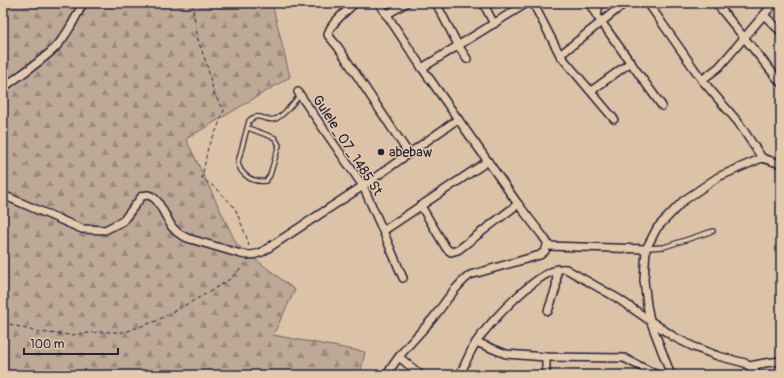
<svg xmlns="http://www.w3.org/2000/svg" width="784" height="378" font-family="Pangolin,sans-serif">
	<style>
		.forest { fill: url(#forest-firs); stroke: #706568 }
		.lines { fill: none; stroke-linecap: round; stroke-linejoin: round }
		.lane-casing { stroke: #22223b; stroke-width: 6 }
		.street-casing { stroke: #22223b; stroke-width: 10 }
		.path { stroke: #22223b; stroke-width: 1; stroke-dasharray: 4 3; stroke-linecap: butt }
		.lane { stroke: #e4c9ac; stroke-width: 3.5 }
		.street { stroke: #e4c9ac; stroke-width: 7 }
		.poi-dot { fill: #22223b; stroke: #e4c9ac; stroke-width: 1.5 }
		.labels { text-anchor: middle; stroke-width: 3; stroke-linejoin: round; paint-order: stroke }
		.street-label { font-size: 14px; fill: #22223b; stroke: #e4c9ac }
		.poi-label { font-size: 14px; fill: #22223b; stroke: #e4c9ac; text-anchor: start }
	</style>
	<defs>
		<pattern id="forest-firs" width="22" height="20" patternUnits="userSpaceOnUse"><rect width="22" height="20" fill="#bea896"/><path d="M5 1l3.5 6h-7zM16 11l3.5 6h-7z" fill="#9a887c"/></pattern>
	</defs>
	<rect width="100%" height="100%" fill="#dcc2a7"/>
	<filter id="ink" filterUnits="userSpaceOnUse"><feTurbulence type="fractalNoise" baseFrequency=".025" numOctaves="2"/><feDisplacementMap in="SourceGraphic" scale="8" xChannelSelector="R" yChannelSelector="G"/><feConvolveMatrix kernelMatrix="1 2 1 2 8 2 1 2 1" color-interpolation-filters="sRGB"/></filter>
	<g filter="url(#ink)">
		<path class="forest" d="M 3,3 L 272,3 L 290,77 L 186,139 L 237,245 L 295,290 L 273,335 L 365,352 L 360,375 L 3,375 Z"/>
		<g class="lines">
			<defs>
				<g id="lane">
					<path d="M 248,128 L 275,138 L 279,145 L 270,175 L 266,181 C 253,183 240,175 238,162 L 249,121 C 258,111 265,122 275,119 C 283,117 294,102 300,95"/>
					<path d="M 647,248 L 664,247 L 713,231"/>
				</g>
				<g id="street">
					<path d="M 355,3 C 348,10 329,24 328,35 L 338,47 L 409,154"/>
					<path d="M 379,3 L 422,68 L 518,204 L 542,235 L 547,242 L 547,246"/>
					<path d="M 436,3 L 458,45 L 467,59"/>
					<path d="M 483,3 L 494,24"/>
					<path d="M 533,3 L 560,55 L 614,119"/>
					<path d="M 589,3 L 597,16 L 662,106"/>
					<path d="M 648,3 L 702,80 L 738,122 L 762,158"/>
					<path d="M 716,3 L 781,83"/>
					<path d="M 386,15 L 406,3"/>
					<path d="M 764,15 L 781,32"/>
					<path d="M 597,16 L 599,3"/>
					<path d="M 560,55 L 625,3"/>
					<path d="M 422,68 L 527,3"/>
					<path d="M 702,80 L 719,67 L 774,3"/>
					<path d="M 3,88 C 20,75 39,63 55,48 C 67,35 75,19 83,3"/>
					<path d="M 591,91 L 631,62"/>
					<path d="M 298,92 L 363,186 L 383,231 L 403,278"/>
					<path d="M 3,195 L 82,229 L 105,230 L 123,221 L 139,200 L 142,196 L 148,195 L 153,197 L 158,202 L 172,227 L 178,233 L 187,238 L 241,254 C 249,256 255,255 262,252 L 363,186 L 458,119"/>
					<path d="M 421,206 L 446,248 L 451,252 L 458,250 L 518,204"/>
					<path d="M 383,231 L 488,161"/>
					<path d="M 547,246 L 646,249"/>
					<path d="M 548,311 L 556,288 L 557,269"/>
					<path d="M 476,342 L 506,354 L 546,357 L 624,358 L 657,375"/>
					<path d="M 399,357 L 421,375"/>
					<path d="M 750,366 L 765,363 L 781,361"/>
					<path d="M 387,375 C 399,353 418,336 434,317 C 445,303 455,286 470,275 L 540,255 L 545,251 L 547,246"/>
					<path d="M 460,375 C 465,364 470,351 477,341 C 490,322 542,265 566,269 L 617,298 L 674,337 L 694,347 L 718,356 L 745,363 L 755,371 L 757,375"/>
					<path d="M 546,375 L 546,357"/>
					<path d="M 671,375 L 650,320 L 647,305 L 644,280 L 646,249 L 657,228 L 683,201 L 718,177 L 762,158 L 781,164"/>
				</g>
			</defs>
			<use href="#lane" class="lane-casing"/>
			<use href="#street" class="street-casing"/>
			<g class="path">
				<path d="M 192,3 L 198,40 L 207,65 L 214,94 L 224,110 L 217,129 L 208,147 L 202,178 L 218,190 L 235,208 L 248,241 L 249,247"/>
				<path d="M 3,324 L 6,323 L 37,332 L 70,335 L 100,332 L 125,332 L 156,321 L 211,291 L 230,279 L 247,262"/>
			</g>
			<use href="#lane" class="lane"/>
			<use href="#street" class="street"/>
		</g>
	</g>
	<circle class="poi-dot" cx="381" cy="152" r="4"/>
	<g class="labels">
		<g class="street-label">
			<text transform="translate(348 145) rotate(57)" y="5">Gulele_07_1485 St</text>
		</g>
		<g class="poi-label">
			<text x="389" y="157">abebaw</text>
		</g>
	</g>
	<rect width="784" height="378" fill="none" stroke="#e4c9ac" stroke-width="16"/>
	<rect x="8" y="8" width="768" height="362" fill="none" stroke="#22223b" stroke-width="1.5" filter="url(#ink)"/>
	<path d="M24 348v6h94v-6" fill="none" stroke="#22223b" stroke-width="2"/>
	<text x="30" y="348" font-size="12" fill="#22223b" stroke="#e4c9ac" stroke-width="3" paint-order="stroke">100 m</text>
</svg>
